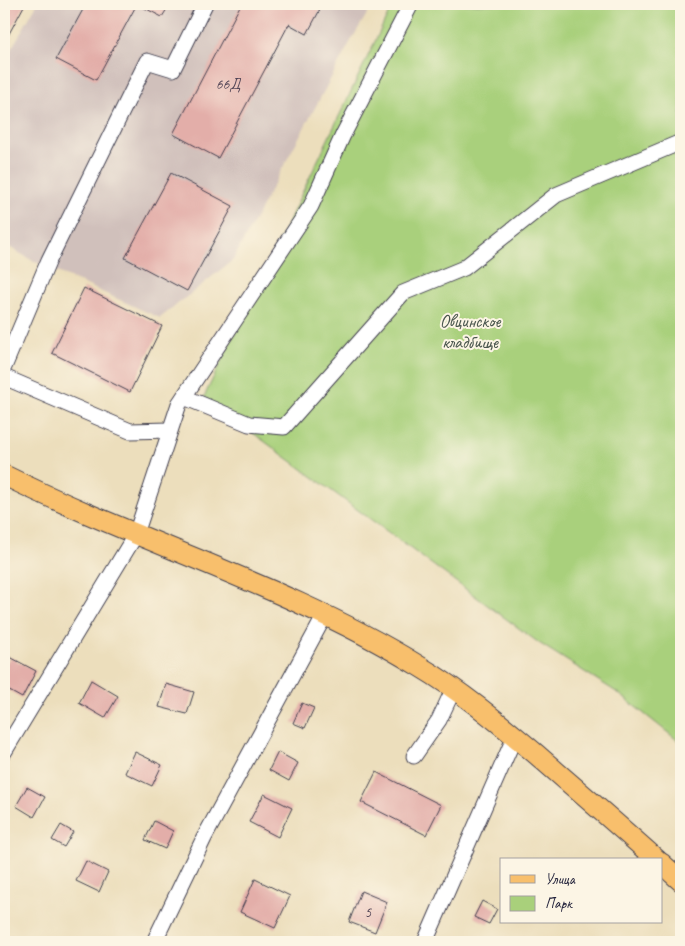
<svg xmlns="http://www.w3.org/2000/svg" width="685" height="946" font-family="Caveat,sans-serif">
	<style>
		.industrial { fill: #d0c0bb }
		.green { fill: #a9d07b; stroke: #66795b }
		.building { fill: #e3aea9 }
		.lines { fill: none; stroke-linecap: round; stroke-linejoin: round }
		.minor-casing { stroke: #403e4e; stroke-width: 17 }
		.major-casing { stroke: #403e4e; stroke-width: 22 }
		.minor { stroke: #fff; stroke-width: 15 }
		.major { stroke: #f8bf6c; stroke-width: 20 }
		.labels { text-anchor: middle; stroke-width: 4; stroke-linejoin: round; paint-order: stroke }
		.number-label { font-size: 15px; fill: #524556 }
		.park-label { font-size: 18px; fill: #4a564e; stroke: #fcf5e5 }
	</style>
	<rect width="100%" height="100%" fill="#fcf5e5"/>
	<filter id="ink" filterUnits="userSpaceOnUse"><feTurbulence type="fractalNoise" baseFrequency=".02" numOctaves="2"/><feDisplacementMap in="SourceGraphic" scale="10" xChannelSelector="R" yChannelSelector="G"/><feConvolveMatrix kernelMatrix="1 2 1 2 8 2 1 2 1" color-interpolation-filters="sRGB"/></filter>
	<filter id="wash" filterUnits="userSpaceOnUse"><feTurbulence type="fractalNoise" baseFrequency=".0096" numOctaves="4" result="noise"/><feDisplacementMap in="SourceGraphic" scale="20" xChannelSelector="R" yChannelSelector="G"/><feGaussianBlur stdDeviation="1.12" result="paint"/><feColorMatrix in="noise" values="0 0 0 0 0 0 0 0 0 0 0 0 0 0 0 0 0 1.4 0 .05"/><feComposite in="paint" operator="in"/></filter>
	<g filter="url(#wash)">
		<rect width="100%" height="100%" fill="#ecdebc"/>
		<path class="industrial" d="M 37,4 L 373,4 L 352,39 L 233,260 L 160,318 L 33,261 L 4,244 L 4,62 Z"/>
		<path class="green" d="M 393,4 L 681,4 L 681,743 L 618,693 L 539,643 L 204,397 Z"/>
		<g id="blocks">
			<g class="building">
				<path d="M 4,4 L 25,4 L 4,43 Z"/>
				<path d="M 86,4 L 170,4 L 162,17 L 137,4 L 96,80 L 56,59 Z"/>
				<path d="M 241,4 L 323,4 L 307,34 L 289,24 L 218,158 L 173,134 Z"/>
				<path d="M 171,173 L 233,206 L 187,291 L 125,258 Z"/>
				<path d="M 84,288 L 162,326 L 130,392 L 52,353 Z"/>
				<path d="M 10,657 L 36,671 L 22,698 L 4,688 L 4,667 Z"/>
				<path d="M 91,680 L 118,696 L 105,718 L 79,703 Z"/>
				<path d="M 166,684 L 194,692 L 187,714 L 159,707 Z"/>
				<path d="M 302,703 L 314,708 L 305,728 L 293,723 Z"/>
				<path d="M 135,752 L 162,765 L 152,786 L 125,773 Z"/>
				<path d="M 278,752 L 298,763 L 289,781 L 269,770 Z"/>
				<path d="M 376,772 L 441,805 L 426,835 L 361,802 Z"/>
				<path d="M 27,787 L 45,797 L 34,817 L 16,806 Z"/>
				<path d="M 264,794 L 292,808 L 278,837 L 249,822 Z"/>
				<path d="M 154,821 L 173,831 L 165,849 L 145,840 Z"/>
				<path d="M 61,825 L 73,832 L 64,847 L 52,840 Z"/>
				<path d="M 86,861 L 108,872 L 99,892 L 76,881 Z"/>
				<path d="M 255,879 L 290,896 L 275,928 L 240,912 Z"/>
				<path d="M 361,891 L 387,902 L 375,932 L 349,922 Z"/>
				<path d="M 482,901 L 497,909 L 489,924 L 474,917 Z"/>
			</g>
		</g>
	</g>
	<g filter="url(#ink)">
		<use href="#blocks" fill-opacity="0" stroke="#403e4e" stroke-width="1"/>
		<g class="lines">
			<defs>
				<g id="minor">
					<path d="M 4,367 L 49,260 L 147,61 L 173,69 L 205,4"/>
					<path d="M 4,377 L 130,431 L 170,430"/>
					<path d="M 184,397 L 249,424 L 284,427 L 403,293 L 464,268 L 556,195 L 681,142"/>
					<path d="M 4,752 L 136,534 L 179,404 L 311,206 L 343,135 L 411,4"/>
					<path d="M 414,756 L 439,720 L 454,688"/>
					<path d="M 154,942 L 204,838 L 325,615"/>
					<path d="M 425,942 L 515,736"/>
				</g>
				<g id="major">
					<path d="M 4,475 C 140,543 289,586 419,666 C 461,691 498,722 536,754 C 576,789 617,824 657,860"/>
					<path d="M 661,863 L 681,881"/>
				</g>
			</defs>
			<use href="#minor" class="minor-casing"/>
			<use href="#major" class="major-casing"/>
			<use href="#minor" class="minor"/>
			<use href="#major" class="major"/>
		</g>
	</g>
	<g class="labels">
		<g class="number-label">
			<text x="228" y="89">66Д</text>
			<text x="368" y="917">5</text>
		</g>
		<g class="park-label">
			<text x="470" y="327">Овцинское<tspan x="470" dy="21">кладбище</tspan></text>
		</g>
	</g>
	<rect width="685" height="946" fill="none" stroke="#fcf5e5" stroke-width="20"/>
	<rect x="500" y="858" width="162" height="65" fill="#fcf5e5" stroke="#a5a1a1"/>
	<rect x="510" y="875" width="25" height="8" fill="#f8bf6c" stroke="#a5a1a1"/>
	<text x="545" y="884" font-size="15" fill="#22223b">Улица</text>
	<rect x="510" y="896" width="25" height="15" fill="#a9d07b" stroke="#a5a1a1"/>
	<text x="545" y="908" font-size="15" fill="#22223b">Парк</text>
</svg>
